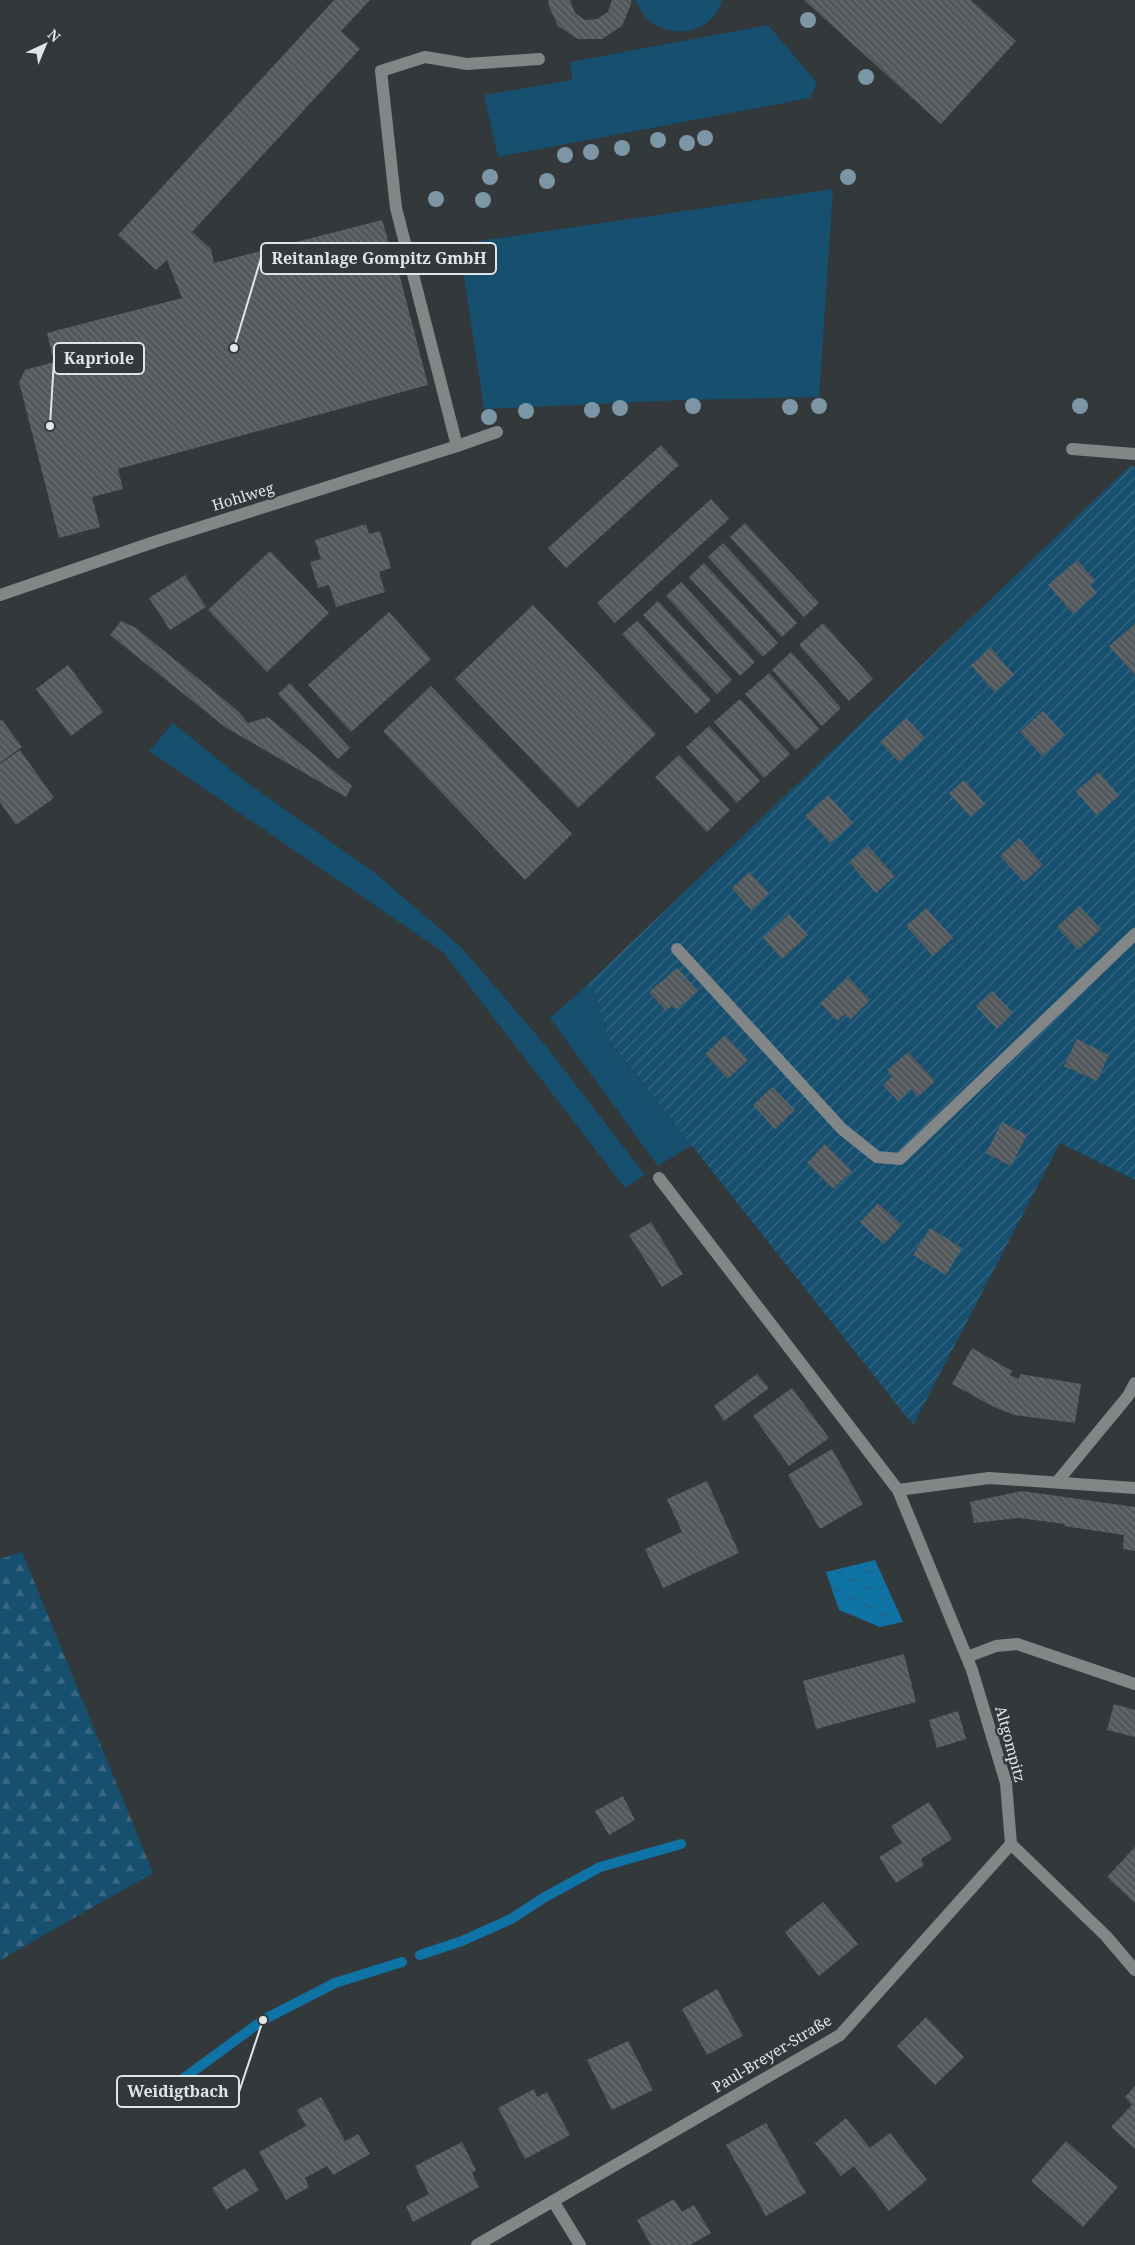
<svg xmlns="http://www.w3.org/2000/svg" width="1135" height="2245" font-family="'Noto Serif',serif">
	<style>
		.grass { fill: #174f6f }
		.forest { fill: url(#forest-firs) }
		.garden { fill: url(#garden-furrows) }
		.water { fill: url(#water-ripples) }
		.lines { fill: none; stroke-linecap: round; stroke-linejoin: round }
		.stream { stroke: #1073a5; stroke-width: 10 }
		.building { fill: url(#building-back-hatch) }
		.minor { stroke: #838687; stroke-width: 12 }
		.tree { fill: #7d96a6 }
		.labels { text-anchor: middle; stroke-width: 5; stroke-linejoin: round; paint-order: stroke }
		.street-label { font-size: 15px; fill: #e2e5e7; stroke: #33383b }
		.leader { fill: none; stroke: #e2e5e7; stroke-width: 2 }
		.callout-dot { fill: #e2e5e7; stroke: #33383b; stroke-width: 2 }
		.callout { fill: #33383b; stroke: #e2e5e7; stroke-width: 2 }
		.callout-label { font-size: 16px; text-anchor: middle; font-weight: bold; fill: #e2e5e7 }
	</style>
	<defs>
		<pattern id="forest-firs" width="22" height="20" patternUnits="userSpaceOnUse" patternTransform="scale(1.25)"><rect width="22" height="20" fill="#174f6f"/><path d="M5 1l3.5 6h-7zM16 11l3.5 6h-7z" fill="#386884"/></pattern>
		<pattern id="garden-furrows" width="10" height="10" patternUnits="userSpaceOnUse" patternTransform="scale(1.25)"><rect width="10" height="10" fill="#174f6f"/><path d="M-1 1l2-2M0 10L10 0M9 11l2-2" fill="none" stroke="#386884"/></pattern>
		<pattern id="water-ripples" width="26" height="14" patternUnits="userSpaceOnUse" patternTransform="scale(1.25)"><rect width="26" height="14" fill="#1073a5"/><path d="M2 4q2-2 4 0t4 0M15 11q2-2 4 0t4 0" fill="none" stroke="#275e7a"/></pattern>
		<pattern id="building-back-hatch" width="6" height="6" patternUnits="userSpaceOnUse" patternTransform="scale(1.25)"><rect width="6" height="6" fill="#53585c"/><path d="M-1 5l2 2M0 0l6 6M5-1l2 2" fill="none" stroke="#6b7073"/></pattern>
	</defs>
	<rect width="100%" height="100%" fill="#33383b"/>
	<g class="grass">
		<path d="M 636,0 L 722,0 C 710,43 649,41 636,0 Z"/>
		<path d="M 768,25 L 817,83 L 810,98 L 498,157 L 484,95 L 572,80 L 570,62 Z"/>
		<path d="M 833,189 L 819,397 L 683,400 L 484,409 L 459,244 Z"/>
		<path d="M 173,723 L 246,782 L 375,873 L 461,947 L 546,1046 L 645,1175 L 625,1188 L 443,952 L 149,751 Z"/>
		<path d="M 587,985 L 594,992 L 610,1043 L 692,1145 L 658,1166 L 550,1018 Z"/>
	</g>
	<path class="forest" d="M 22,1552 L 153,1873 L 0,1960 L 0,1559 Z"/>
	<path class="garden" d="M 1130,466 L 1135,467 L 1135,1180 L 1060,1143 L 913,1425 L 610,1042 L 594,992 L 587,985 Z"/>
	<path class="water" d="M 875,1560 L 903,1622 L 880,1627 L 839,1610 L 826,1572 Z"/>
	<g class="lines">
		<g class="stream">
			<path d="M 420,1955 L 462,1941 L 511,1919 L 545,1897 L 600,1867 L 681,1844"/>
			<path d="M 173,2086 L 263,2020 L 335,1983 L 402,1962"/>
		</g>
	</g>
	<g class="building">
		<path d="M 334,0 L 370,0 L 341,31 L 360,49 L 192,232 L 211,249 L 214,263 L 382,220 L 389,244 L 391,242 L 428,385 L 118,469 L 123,489 L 92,497 L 100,527 L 59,538 L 19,382 L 25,370 L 54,362 L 47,333 L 182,298 L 167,260 L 156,270 L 118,235 Z"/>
		<path d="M 549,0 L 570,0 L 575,13 L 585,20 L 597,19 L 608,12 L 612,0 L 631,0 L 631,4 L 622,26 L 602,39 L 578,39 L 558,26 L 548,4 Z"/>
		<path d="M 804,0 L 971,0 L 1016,41 L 941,124 Z"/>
		<path d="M 661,445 L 679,465 L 566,568 L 548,548 Z"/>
		<path d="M 711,499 L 729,519 L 615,623 L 597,603 Z"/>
		<path d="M 745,523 L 819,603 L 804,617 L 730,537 Z"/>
		<path d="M 366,524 L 369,534 L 380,531 L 391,568 L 379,572 L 385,592 L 336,607 L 329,585 L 318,588 L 310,562 L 321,559 L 315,540 Z"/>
		<path d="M 723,543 L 797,623 L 782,637 L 708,557 Z"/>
		<path d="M 270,551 L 329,613 L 267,672 L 208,610 Z"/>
		<path d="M 1077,560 L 1095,580 L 1090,585 L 1097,593 L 1073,614 L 1048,585 Z"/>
		<path d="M 704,563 L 778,643 L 763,657 L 689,577 Z"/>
		<path d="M 185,575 L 206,607 L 170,630 L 149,598 Z"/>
		<path d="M 681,582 L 755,662 L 740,676 L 666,596 Z"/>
		<path d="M 658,601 L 732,680 L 717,694 L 643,615 Z"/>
		<path d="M 533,605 L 656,734 L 578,808 L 455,679 Z"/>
		<path d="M 389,612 L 431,659 L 351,732 L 308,685 Z"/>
		<path d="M 121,621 L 136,628 L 238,711 L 248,723 L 268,717 L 352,786 L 346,797 L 225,727 L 110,635 Z"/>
		<path d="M 637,621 L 711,700 L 696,714 L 622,634 Z"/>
		<path d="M 823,623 L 873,679 L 849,701 L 799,645 Z"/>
		<path d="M 1135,624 L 1135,675 L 1109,646 Z"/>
		<path d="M 991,648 L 1014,675 L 994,692 L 971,665 Z"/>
		<path d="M 791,652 L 841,708 L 822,726 L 772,670 Z"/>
		<path d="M 68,665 L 103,712 L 71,736 L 36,689 Z"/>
		<path d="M 769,673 L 819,729 L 796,750 L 745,694 Z"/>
		<path d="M 290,683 L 350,748 L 338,759 L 278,694 Z"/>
		<path d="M 431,686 L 572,834 L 525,880 L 383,731 Z"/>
		<path d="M 740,699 L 790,754 L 764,778 L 714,722 Z"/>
		<path d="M 1043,711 L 1065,735 L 1042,756 L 1020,732 Z"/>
		<path d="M 906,718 L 925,738 L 899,762 L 880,742 Z"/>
		<path d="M 2,720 L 22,747 L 0,763 L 0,721 Z"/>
		<path d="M 709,726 L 760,781 L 737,803 L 686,747 Z"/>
		<path d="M 20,750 L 54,798 L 16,825 L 0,802 L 0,764 Z"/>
		<path d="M 679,755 L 730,810 L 707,832 L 655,777 Z"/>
		<path d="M 1099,772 L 1119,796 L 1096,815 L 1076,791 Z"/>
		<path d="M 964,780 L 985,804 L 970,817 L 949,793 Z"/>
		<path d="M 828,795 L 853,823 L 830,843 L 805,816 Z"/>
		<path d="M 1019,838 L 1043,865 L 1024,882 L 1000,856 Z"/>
		<path d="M 868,846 L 895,876 L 876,893 L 849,862 Z"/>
		<path d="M 749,872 L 769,893 L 751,910 L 732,888 Z"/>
		<path d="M 1079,906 L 1101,929 L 1078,950 L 1057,927 Z"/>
		<path d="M 926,908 L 953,938 L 933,956 L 906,926 Z"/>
		<path d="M 789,914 L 808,935 L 782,959 L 763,938 Z"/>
		<path d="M 677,968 L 698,991 L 676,1010 L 672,1006 L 666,1011 L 649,992 Z"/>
		<path d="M 848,977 L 870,1000 L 850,1020 L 845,1014 L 837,1021 L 820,1003 Z"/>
		<path d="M 992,991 L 1013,1013 L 997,1029 L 976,1006 Z"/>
		<path d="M 725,1035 L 748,1060 L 728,1079 L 705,1054 Z"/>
		<path d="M 1077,1039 L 1109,1055 L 1097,1081 L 1064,1066 Z"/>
		<path d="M 908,1052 L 935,1081 L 918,1097 L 911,1089 L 898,1101 L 883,1085 L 892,1076 L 887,1070 Z"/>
		<path d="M 772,1087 L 795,1110 L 775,1129 L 753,1105 Z"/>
		<path d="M 1002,1122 L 1027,1135 L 1011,1166 L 986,1153 Z"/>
		<path d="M 825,1144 L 852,1171 L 833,1189 L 807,1163 Z"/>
		<path d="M 878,1203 L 902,1225 L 884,1244 L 860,1222 Z"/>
		<path d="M 651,1222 L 683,1274 L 662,1287 L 629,1235 Z"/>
		<path d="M 930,1228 L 962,1248 L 946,1275 L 913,1255 Z"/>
		<path d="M 972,1348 L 1012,1371 L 1010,1375 L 1019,1379 L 1020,1374 L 1081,1384 L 1075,1423 L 1014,1415 L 992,1406 L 952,1384 Z"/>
		<path d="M 757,1374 L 769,1388 L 724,1421 L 714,1406 Z"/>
		<path d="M 792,1388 L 829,1438 L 789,1466 L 753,1416 Z"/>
		<path d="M 832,1449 L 863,1504 L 820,1529 L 788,1475 Z"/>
		<path d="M 707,1481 L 739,1553 L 663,1588 L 645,1549 L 682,1532 L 667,1499 Z"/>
		<path d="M 1022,1491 L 1135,1507 L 1135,1551 L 1123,1549 L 1124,1535 L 1064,1526 L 1065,1524 L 1019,1518 L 974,1523 L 970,1502 Z"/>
		<path d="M 904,1654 L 916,1702 L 816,1729 L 803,1681 Z"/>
		<path d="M 1114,1704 L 1135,1710 L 1135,1737 L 1107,1730 Z"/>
		<path d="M 958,1711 L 966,1739 L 937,1748 L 929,1720 Z"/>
		<path d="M 623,1796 L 635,1820 L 609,1835 L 595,1811 Z"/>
		<path d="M 929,1802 L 952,1839 L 921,1859 L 924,1865 L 896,1883 L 879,1857 L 902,1843 L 891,1826 Z"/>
		<path d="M 1135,1847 L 1135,1903 L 1107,1877 Z"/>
		<path d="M 823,1902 L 858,1944 L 819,1976 L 785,1932 Z"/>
		<path d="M 717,1989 L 743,2036 L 707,2055 L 682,2009 Z"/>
		<path d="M 926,2017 L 964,2057 L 935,2085 L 897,2046 Z"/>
		<path d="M 628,2041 L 653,2090 L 612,2110 L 587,2060 Z"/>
		<path d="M 1135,2086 L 1135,2149 L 1111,2127 L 1132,2105 L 1125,2097 Z"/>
		<path d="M 534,2089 L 537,2097 L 547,2092 L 570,2135 L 525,2159 L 498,2108 Z"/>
		<path d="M 321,2097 L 345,2141 L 358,2134 L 370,2154 L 333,2175 L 327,2166 L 305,2178 L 309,2187 L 286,2200 L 259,2152 L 306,2126 L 297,2110 Z"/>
		<path d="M 846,2118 L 870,2148 L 890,2133 L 927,2180 L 889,2211 L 854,2166 L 841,2176 L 815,2143 Z"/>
		<path d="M 766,2123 L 806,2193 L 766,2216 L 726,2145 Z"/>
		<path d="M 1066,2141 L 1118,2187 L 1083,2227 L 1031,2181 Z"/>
		<path d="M 462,2142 L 476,2170 L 472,2173 L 479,2187 L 413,2222 L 406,2206 L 429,2194 L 415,2166 Z"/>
		<path d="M 245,2168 L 259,2190 L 226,2210 L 212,2188 Z"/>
		<path d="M 674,2199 L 682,2212 L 694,2205 L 711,2233 L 690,2245 L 651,2245 L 637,2220 Z"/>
	</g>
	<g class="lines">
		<g class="minor">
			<path d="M 457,446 L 396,208 L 381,71 L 425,57 L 467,64 L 539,59"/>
			<path d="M 1072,449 L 1135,454"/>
			<path d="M 0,595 L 154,542 L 457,446 L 497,432"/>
			<path d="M 677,949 L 842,1129 L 877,1157 L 900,1159 L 1135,934"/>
			<path d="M 659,1178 L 898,1490 L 972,1670 L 1006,1783 L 1011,1844 L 1106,1936 L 1135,1970"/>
			<path d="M 1057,1482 L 1128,1396 L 1135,1383"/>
			<path d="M 898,1490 L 989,1478 L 1135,1488"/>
			<path d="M 967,1657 L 996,1646 L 1017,1644 L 1135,1684"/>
			<path d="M 553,2201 L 580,2245"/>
			<path d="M 477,2245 L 840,2035 L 1011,1844"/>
		</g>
	</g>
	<g class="tree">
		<circle cx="808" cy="20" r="8"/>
		<circle cx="866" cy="77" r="8"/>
		<circle cx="705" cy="138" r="8"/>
		<circle cx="658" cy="140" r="8"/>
		<circle cx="687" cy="143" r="8"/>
		<circle cx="622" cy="148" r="8"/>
		<circle cx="591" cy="152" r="8"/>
		<circle cx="565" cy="155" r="8"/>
		<circle cx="490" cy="177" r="8"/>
		<circle cx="848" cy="177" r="8"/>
		<circle cx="547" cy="181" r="8"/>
		<circle cx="436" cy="199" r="8"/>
		<circle cx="483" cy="200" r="8"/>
		<circle cx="693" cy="406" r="8"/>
		<circle cx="819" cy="406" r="8"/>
		<circle cx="1080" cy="406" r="8"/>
		<circle cx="790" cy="407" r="8"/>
		<circle cx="620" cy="408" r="8"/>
		<circle cx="592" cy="410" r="8"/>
		<circle cx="526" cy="411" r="8"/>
		<circle cx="489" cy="417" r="8"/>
	</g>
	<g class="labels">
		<g class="street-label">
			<text transform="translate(243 497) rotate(-17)" y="5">Hohlweg</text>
			<text transform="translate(1010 1744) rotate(75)" y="5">Altgompitz</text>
			<text transform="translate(772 2054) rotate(-31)" y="5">Paul-Breyer-Straße</text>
		</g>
	</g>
	<path class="leader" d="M234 348L261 258M50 426L54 359M263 2020L239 2092"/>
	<g class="callout-dot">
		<circle cx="234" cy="348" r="5"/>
		<circle cx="50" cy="426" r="5"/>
		<circle cx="263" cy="2020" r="5"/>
	</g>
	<g class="callout">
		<rect x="261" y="243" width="235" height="31" rx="5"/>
		<rect x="54" y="343" width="90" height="31" rx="5"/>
		<rect x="117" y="2076" width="122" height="31" rx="5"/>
	</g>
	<g class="callout-label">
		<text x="379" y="264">Reitanlage Gompitz GmbH</text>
		<text x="99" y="364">Kapriole</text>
		<text x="178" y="2097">Weidigtbach</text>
	</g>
	<g transform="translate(45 45) rotate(44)" stroke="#33383b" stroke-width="4" paint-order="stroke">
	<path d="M0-4L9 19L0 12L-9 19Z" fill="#e2e5e7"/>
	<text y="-8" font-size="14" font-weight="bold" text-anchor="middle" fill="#e2e5e7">N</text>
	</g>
</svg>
